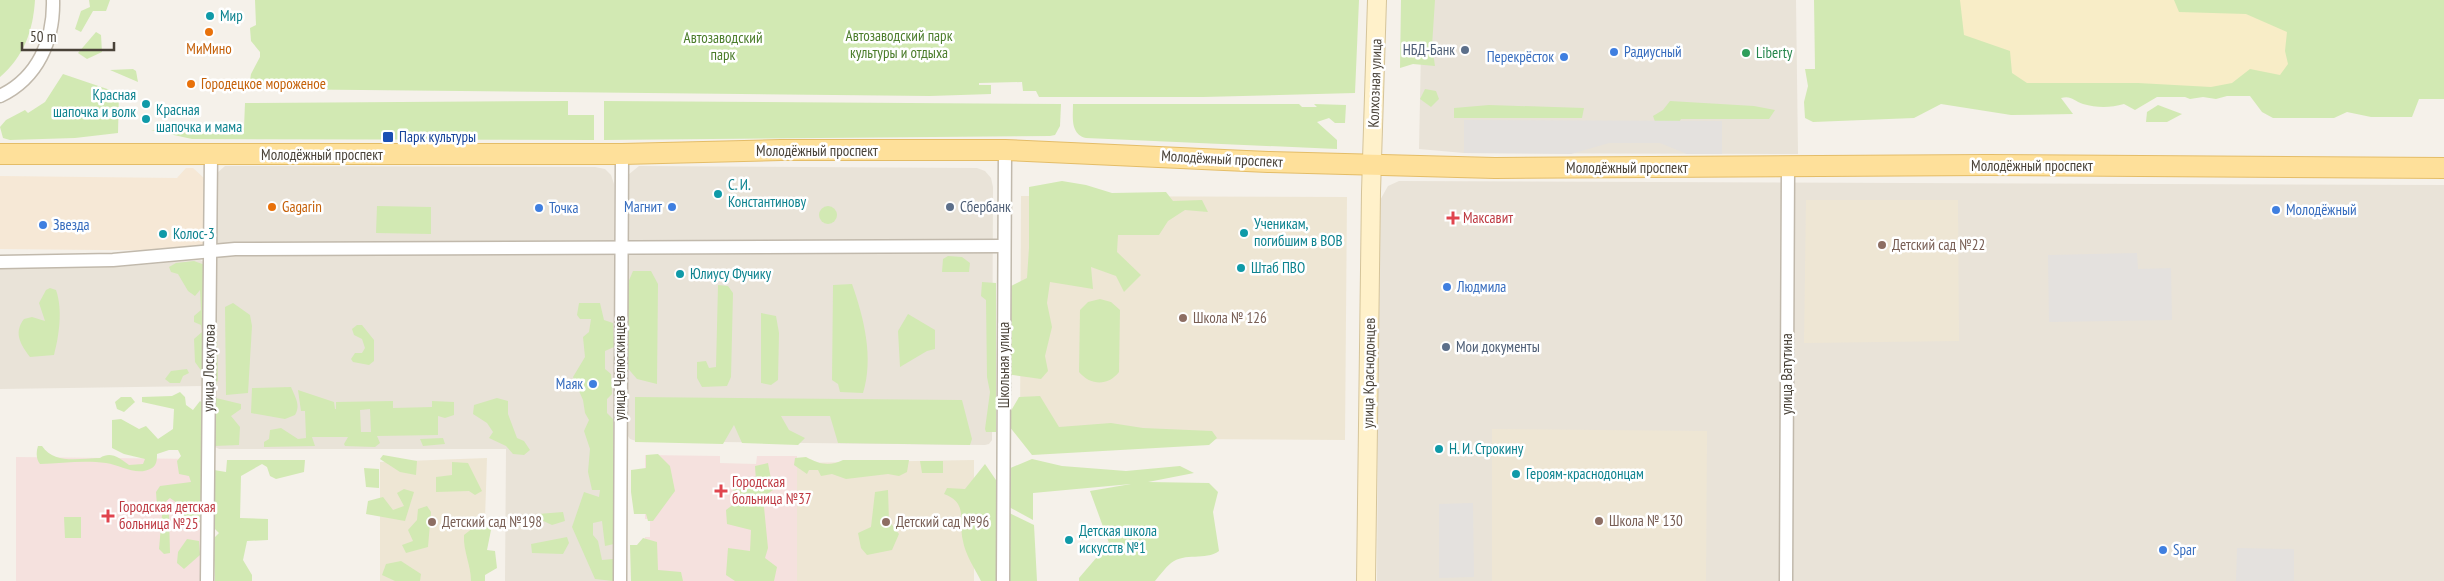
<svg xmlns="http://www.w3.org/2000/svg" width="2444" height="581" font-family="'PT Sans Narrow',sans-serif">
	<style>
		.residential { fill: #e9e3d8 }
		.commercial { fill: #f6e8d6 }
		.education { fill: #eee6d4 }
		.medical { fill: #f5e1de }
		.green { fill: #d2e9b3; fill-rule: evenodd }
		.sand { fill: #f8edc7 }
		.parking { fill: #e4e1de }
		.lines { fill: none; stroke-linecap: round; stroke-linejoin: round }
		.street-casing { stroke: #c1b9ac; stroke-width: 15 }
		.secondary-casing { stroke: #d5c49a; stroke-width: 20 }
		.primary-casing { stroke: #e4bd68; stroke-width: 22 }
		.street { stroke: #fff; stroke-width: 12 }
		.secondary { stroke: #fff1ca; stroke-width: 18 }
		.primary { stroke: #fee09a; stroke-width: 20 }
		.culture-dot { fill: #0f9aa8; stroke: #fff; stroke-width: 2 }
		.food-dot { fill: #e8710a; stroke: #fff; stroke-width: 2 }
		.service-dot { fill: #5c6f8a; stroke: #fff; stroke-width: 2 }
		.shop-dot { fill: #3f7fe0; stroke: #fff; stroke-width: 2 }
		.leisure-dot { fill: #2e9e5b; stroke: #fff; stroke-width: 2 }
		.transit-dot { fill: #1a4fb4; stroke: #fff; stroke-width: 2 }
		.health-dot { fill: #e0444e; stroke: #fff; stroke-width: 2 }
		.education-dot { fill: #8d6e63; stroke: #fff; stroke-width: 2 }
		.labels { text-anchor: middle; stroke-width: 5; stroke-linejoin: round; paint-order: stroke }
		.culture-label { font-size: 15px; fill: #0d838f; stroke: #fff; text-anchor: start }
		.park-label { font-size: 15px; fill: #4a7c2a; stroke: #fff }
		.food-label { font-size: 15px; fill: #c56008; stroke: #fff; text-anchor: start }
		.service-label { font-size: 15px; fill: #4e5e75; stroke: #fff; text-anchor: start }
		.shop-label { font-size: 15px; fill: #366cbe; stroke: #fff; text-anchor: start }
		.leisure-label { font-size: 15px; fill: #27864d; stroke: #fff; text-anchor: start }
		.street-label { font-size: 15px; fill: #494238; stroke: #fff }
		.transit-label { font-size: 15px; fill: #164399; stroke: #fff; text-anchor: start }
		.health-label { font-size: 15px; fill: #be3a42; stroke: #fff; text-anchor: start }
		.education-label { font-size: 15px; fill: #785e54; stroke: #fff; text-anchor: start }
	</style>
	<rect width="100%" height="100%" fill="#f5f1ea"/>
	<g class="residential">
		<path d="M 1422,0 L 1796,0 L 1798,154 L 1464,153 L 1419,149 Z"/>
		<path d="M 225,166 L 595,167 L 605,169 L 611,175 L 614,184 L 614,581 L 505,581 L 506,449 L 219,449 L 215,447 L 213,442 L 216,174 Z"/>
		<path d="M 639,166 L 977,168 L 985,171 L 991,178 L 993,187 L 992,440 L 989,444 L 985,445 L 636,441 L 630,439 L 626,433 L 626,184 L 628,175 Z"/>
		<path d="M 1399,181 L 2444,185 L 2444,581 L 1377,581 L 1379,202 L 1388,186 Z"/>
		<path d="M 200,260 L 206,263 L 203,386 L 0,389 L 0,267 L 118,267 Z"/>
	</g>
	<path class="commercial" d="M 186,168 L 193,168 L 205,179 L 205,251 L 0,249 L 0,176 L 177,178 Z"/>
	<g class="education">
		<path d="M 1021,196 L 1347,197 L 1345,440 L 1020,438 Z"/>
		<path d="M 1806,200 L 1958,200 L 1959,341 L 1804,343 Z"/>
		<path d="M 1492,429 L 1707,431 L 1706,581 L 1492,581 Z"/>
		<path d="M 487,458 L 483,581 L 380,581 L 380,462 Z"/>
		<path d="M 974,460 L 974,581 L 797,581 L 797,463 Z"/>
	</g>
	<g class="medical">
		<path d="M 645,455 L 720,456 L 720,463 L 756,464 L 757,456 L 797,456 L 797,581 L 645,581 L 645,537 L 650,537 L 650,519 L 645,519 Z"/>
		<path d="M 16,457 L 200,459 L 200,581 L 16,581 Z"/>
	</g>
	<g class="green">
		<path d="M 0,0 L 35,0 C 33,31 24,56 0,77 Z"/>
		<path d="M 89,0 L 110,0 L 106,11 L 93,11 L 81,32 L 75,29 L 81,11 L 90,7 Z"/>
		<path d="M 255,0 L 1359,0 L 1355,93 L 1203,97 L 1039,97 L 1036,91 L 1023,91 L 1022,82 L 979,83 L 979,85 L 991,85 L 991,94 L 930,96 L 263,89 L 249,87 L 251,74 L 260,57 L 260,52 L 251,41 L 250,28 L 256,25 Z"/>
		<path d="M 1401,0 L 1435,0 L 1432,46 L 1435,66 L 1413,64 L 1400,68 Z"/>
		<path d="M 1814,0 L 2444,0 L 2444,99 L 2419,99 L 2412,117 L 2371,117 L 2347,112 L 2334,118 L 2273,118 L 2262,112 L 2250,96 L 2227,96 L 2216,99 L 2203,97 L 2190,99 L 2185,97 L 2157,97 L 2135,110 L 2124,104 C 2110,108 2097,108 2083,104 C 2074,101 2071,95 2061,98 L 2073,114 L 2011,115 L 1941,104 L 1914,118 L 1813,122 L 1805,118 L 1804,102 L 1808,86 L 1805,69 L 1815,69 Z"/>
		<path d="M 96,32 L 101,35 L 102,52 L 87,59 L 78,53 Z"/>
		<path d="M 133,69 L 136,71 L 138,82 L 110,70 Z"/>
		<path d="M 63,74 L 119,93 L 118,133 L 75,138 L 10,140 L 3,138 L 0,127 L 6,120 L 25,110 L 28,113 L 45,102 Z"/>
		<path d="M 1425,89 L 1436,91 L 1439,99 L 1431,107 L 1420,99 Z"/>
		<path d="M 568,101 L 568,115 L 594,115 L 594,140 L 192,139 L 151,130 L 244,128 L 245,103 Z"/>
		<path d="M 604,101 L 1061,104 L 1060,126 L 1055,135 L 1050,136 L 604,140 Z"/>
		<path d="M 1670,101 L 1754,106 L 1775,110 L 1769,119 L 1681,119 L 1672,133 L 1658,130 L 1653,116 L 1663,110 Z"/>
		<path d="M 1073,104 L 1299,104 L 1302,107 L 1317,107 L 1314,104 L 1346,105 L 1345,123 L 1335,123 L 1329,118 L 1317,122 L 1337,140 L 1337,149 L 1086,138 C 1070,134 1073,117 1073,104 Z"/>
		<path d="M 1489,105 L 1584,108 L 1582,118 L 1454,118 L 1454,108 Z"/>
		<path d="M 2158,105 L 2182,114 L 2167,122 L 2146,122 L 2147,112 Z"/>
		<path d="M 1062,181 L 1086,185 L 1112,193 L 1166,192 L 1173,201 L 1202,200 L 1208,212 L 1185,210 L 1168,221 L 1159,235 L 1118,235 L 1117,252 L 1141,275 L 1124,292 L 1116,276 L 1091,267 L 1093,289 L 1050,282 L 1047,303 L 1052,327 L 1045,356 L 1048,371 L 1041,379 L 1006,374 L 1011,286 L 1027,278 L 1029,248 L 1029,187 Z"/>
		<circle cx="828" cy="215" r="9"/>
		<path d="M 377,206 L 431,207 L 431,234 L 376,233 Z"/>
		<path d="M 948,256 L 962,257 L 970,263 L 969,272 L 942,272 L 943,259 Z"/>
		<path d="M 194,261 L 205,265 L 216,288 L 218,380 L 216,385 L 207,386 L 205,376 L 195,362 L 194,339 L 202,332 L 201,325 L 194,322 L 194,316 L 201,310 L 200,290 L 195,296 L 188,291 L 178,274 L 171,272 L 169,267 L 176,263 Z"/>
		<path d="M 633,271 L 651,271 L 658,284 L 657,384 L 637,379 L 625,365 L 627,285 Z"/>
		<path d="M 982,282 L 996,283 L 996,432 L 986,432 L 985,429 L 990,392 L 987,377 L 986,300 L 981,296 Z"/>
		<path d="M 852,284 C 864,318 874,358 863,393 L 840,392 L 838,384 L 832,380 L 833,285 Z"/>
		<path d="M 718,285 L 728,286 L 733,293 L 731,377 L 727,386 L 702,387 L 697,378 L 697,362 L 706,361 L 709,368 L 716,367 Z"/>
		<path d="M 50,288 L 56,290 C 63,310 59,336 54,355 L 30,357 C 21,345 13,333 24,319 L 32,317 L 45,321 L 39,303 L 46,290 Z"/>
		<path d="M 1100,299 L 1111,302 L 1120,310 L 1119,372 C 1108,386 1091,386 1079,372 L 1080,310 L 1088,302 Z"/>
		<path d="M 233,303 L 250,315 L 252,326 L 248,393 L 226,395 L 225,307 Z"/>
		<path d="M 579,303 L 600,303 L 604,320 L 613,323 L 614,347 L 605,351 L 605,369 L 611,374 L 612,394 L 607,399 L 607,413 L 613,419 L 614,544 L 605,546 L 602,521 L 593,523 L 593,535 L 598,541 L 602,560 L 613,559 L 613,581 L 595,579 L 572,527 L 584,492 L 599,497 L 600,490 L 592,490 L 588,472 L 590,449 L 584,431 L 589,420 L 585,413 L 583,400 L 573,377 L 585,357 L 583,337 L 589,332 L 591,319 L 580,319 L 577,315 Z"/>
		<path d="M 761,313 L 776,316 L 779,333 L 778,380 L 771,385 L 761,383 Z"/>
		<path d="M 908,314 L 935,330 L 935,349 L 927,351 L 900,367 L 898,331 Z"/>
		<path d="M 357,325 L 362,325 L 374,340 L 374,361 L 369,365 L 353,362 L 351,359 L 355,353 L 362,353 L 365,348 L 362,339 L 354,335 L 352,329 Z"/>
		<path d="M 187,369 L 189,373 L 183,376 L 180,383 L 170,383 L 165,379 L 171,371 Z"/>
		<path d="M 291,387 C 295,397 301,405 295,415 L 285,419 L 251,413 L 252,388 Z"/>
		<path d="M 298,390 L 334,402 L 335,409 L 336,409 L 336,402 L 393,401 L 393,408 L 432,407 L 432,401 L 454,402 L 454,415 L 445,418 L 438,416 L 438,435 L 377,436 L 380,443 L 375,447 L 345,446 L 344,444 L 348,437 L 312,437 L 315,446 L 264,447 L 264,442 L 269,439 L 270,430 L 281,428 L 298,439 L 306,438 L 305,411 L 301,411 ZM 370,409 L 371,432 L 361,432 L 360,410 Z"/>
		<path d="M 180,392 L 185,397 L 186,405 L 193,410 L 200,401 L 204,404 L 200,522 L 188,523 L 183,519 L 180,505 L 170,498 L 159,507 L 157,506 L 156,492 L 160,486 L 191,482 L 189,476 L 179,474 L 177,461 L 181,456 L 178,450 L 169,450 L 157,454 C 157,459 157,465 152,468 C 137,477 121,465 106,463 C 85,460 62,463 40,464 C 36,459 36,452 38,446 L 42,446 C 55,465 80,458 100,458 C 111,451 119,458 129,465 L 143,464 L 145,459 L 124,454 L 112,448 L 112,420 L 121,419 L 139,429 L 146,426 L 158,439 L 173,429 L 174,409 L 142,402 L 142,397 L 172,396 Z"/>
		<path d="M 1040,396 L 1059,427 L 1111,423 L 1143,428 L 1212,431 L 1217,438 L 1209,445 L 1032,455 L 1005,421 L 1019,397 Z"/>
		<path d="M 121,397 L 131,397 L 135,402 L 124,412 L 117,409 L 115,402 Z"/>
		<path d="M 635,397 L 962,400 L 972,439 L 970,445 L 838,443 L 830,416 L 781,416 L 789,430 L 805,438 L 798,445 L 742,443 L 734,425 L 723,444 L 635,442 Z"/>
		<path d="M 216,398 L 241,404 L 241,409 L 231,416 L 240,427 L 239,445 L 214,446 Z"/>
		<path d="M 497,398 L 508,401 L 508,414 L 517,438 L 524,441 L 530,450 L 524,455 L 513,454 L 506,446 L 489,438 L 493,432 L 487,423 L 473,414 L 474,405 Z"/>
		<path d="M 443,438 L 445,444 L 423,446 L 420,439 Z"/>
		<path d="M 658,454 L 670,466 L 675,491 L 653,521 L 648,521 L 646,514 L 634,514 L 631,492 L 631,470 L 646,468 L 646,455 Z"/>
		<path d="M 383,455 L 417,461 L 416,475 L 400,472 L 380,459 Z"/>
		<path d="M 806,457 C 819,464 829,467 843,460 L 909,460 L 907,472 L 899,476 L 888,474 L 846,479 L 832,474 L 821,476 L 818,470 L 809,470 L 807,474 L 794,465 L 795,458 Z"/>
		<path d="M 1032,459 L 1062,466 L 1126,471 L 1180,466 L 1194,473 L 1148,482 L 1209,483 L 1218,492 L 1213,512 L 1219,551 C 1205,561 1185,552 1171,563 C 1165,568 1160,575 1155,581 L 1079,581 L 1079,578 L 1109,543 L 1090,491 L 1131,484 L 1033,493 L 1033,520 L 1009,507 L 1008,469 Z"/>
		<path d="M 227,460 L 305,460 L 304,472 L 276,479 L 270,476 L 267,467 L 262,464 L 241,476 L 240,518 L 268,519 L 268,540 L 247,541 L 243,560 L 252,575 L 252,581 L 215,581 L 213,539 L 219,533 L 214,528 L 214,470 L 226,472 Z"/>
		<path d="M 920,461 L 943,461 L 943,473 L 922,473 Z"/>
		<path d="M 452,462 L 468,463 L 482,491 L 475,495 L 469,491 L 436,492 L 436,477 L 452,475 Z"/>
		<path d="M 768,463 L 773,490 L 763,497 L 768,548 L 765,558 L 777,567 L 774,581 L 735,581 L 726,575 L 728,548 L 750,551 L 751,530 L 727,524 L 726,510 L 739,500 L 731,486 L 756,481 L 755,466 Z"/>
		<path d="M 985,464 L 998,483 L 997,507 L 1034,525 L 1037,581 L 981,581 C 975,569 965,554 963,541 C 958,521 969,503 944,494 L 947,488 L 965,489 Z"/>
		<path d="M 364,468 L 379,469 L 379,488 L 366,487 Z"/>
		<path d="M 404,489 L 414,492 L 405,521 L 366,514 L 368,501 L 383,497 L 393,510 L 404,506 L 397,493 Z"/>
		<path d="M 888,490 L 889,521 L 899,534 L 892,550 L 867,555 L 861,548 L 858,533 L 871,527 L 875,492 Z"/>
		<path d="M 427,506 L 431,512 L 428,547 L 406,553 L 402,545 L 413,541 L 408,530 L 417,520 L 418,509 Z"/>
		<path d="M 166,512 L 169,515 L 170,553 L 164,554 L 159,549 L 162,515 Z"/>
		<path d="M 563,512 L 565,521 L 552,525 L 539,519 L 538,514 Z"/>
		<path d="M 64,517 L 81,517 L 81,538 L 65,538 Z"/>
		<path d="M 478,524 L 487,525 L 491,530 L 487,550 L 495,551 L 497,568 L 485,575 L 485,581 L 471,581 C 471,565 463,551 464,535 Z"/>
		<path d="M 567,537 L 569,543 L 563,554 L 532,553 L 531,544 Z"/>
		<path d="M 643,538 L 657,542 L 658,570 L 681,572 L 683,581 L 631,581 L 630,545 L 637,545 Z"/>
		<path d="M 187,539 L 199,541 L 200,555 L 184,569 L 177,563 L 178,552 Z"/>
		<path d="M 401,561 L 421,574 L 420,581 L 395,581 L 382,575 L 386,564 Z"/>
	</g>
	<path class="sand" d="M 1960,0 L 2174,0 L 2179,12 L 2246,14 L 2287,32 L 2285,51 L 2288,64 L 2280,75 L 2250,69 L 2232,83 L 2211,87 L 2138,83 L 2027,83 L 2012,73 L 2010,51 L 1964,35 Z"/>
	<g class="parking">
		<path d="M 1464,120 L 1722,121 L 1722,154 L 1687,154 L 1660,143 L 1609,143 L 1571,154 L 1464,153 Z"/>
		<path d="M 2137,253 L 2138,269 L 2171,268 L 2172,320 L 2049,322 L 2048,255 Z"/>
		<path d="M 1473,503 L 1474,577 L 1439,578 L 1439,504 Z"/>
		<path d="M 2237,548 L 2294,549 L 2294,581 L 2236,581 Z"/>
	</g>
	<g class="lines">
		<defs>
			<g id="street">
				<path d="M 0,96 C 38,78 54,40 53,0"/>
				<path d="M 0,262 L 113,260 L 235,249 L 1004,246"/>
				<path d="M 207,581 L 211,155"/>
				<path d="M 620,581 L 622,154"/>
				<path d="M 1003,581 L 1005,150"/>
				<path d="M 1786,581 L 1788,167"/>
			</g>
			<path id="secondary" d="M 1366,581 L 1371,192 L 1377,0"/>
			<path id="primary" d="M 0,154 L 622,154 L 781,150 L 1005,150 L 1268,162 L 1495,168 L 1987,165 L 2444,168"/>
		</defs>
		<use href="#street" class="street-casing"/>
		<use href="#secondary" class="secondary-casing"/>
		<use href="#primary" class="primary-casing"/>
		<use href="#street" class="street"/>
		<use href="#secondary" class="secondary"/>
		<use href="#primary" class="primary"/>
	</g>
	<g class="culture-dot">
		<circle cx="210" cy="16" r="5"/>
		<circle cx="146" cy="104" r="5"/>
		<circle cx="146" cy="119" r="5"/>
		<circle cx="718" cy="194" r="5"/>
		<circle cx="1244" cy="233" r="5"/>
		<circle cx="163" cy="234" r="5"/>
		<circle cx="1241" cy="268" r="5"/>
		<circle cx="680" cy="274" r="5"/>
		<circle cx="1439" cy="449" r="5"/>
		<circle cx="1516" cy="474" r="5"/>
		<circle cx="1069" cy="540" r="5"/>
	</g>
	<g class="food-dot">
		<circle cx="209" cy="32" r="5"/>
		<circle cx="191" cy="84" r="5"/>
		<circle cx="272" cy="207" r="5"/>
	</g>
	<g class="service-dot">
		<circle cx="1465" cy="50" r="5"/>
		<circle cx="950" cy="207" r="5"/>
		<circle cx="1446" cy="347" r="5"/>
	</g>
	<g class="shop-dot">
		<circle cx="1614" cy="52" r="5"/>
		<circle cx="1564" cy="57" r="5"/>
		<circle cx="672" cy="207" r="5"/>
		<circle cx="539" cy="208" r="5"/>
		<circle cx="2276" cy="210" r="5"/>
		<circle cx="43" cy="225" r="5"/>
		<circle cx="1447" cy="287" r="5"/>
		<circle cx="593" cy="384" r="5"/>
		<circle cx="2163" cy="550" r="5"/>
	</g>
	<circle class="leisure-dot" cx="1746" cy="53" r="5"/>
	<rect class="transit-dot" x="382" y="131" width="12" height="12" rx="2.5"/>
	<g class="health-dot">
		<path d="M1450.5 210.5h5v5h5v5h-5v5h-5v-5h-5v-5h5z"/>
		<path d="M718.5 483.5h5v5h5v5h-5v5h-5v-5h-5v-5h5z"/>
		<path d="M105.5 508.5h5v5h5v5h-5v5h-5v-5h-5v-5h5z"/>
	</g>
	<g class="education-dot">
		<circle cx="1882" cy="245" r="5"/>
		<circle cx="1183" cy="318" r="5"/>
		<circle cx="1599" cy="521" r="5"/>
		<circle cx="432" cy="522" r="5"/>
		<circle cx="886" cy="522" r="5"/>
	</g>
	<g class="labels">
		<g class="culture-label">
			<text x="220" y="21">Мир</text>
			<text x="136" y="100" text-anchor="end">Красная<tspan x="136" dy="17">шапочка и волк</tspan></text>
			<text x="156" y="115">Красная<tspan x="156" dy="17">шапочка и мама</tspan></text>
			<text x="728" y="190">С. И.<tspan x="728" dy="17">Константинову</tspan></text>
			<text x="1254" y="229">Ученикам,<tspan x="1254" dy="17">погибшим в ВОВ</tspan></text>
			<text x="173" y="239">Колос-3</text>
			<text x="1251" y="273">Штаб ПВО</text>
			<text x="690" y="279">Юлиусу Фучику</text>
			<text x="1449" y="454">Н. И. Строкину</text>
			<text x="1526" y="479">Героям-краснодонцам</text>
			<text x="1079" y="536">Детская школа<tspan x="1079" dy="17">искусств №1</tspan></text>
		</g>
		<g class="park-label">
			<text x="899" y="41">Автозаводский парк<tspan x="899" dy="17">культуры и отдыха</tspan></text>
			<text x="723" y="43">Автозаводский<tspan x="723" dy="17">парк</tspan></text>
		</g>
		<g class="food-label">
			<text x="209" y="54" text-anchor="middle">МиМино</text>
			<text x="201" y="89">Городецкое мороженое</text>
			<text x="282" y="212">Gagarin</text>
		</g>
		<g class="service-label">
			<text x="1455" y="55" text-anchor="end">НБД-Банк</text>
			<text x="960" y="212">Сбербанк</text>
			<text x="1456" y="352">Мои документы</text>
		</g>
		<g class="shop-label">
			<text x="1624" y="57">Радиусный</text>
			<text x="1554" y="62" text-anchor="end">Перекрёсток</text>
			<text x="662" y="212" text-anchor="end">Магнит</text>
			<text x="549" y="213">Точка</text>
			<text x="2286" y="215">Молодёжный</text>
			<text x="53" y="230">Звезда</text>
			<text x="1457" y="292">Людмила</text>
			<text x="583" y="389" text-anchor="end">Маяк</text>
			<text x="2173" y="555">Spar</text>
		</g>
		<g class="leisure-label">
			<text x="1756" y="58">Liberty</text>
		</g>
		<g class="street-label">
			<text transform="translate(1375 83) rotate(-88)" y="5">Колхозная улица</text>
			<text x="817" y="156">Молодёжный проспект</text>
			<text x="322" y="160">Молодёжный проспект</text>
			<text transform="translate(1222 159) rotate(3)" y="5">Молодёжный проспект</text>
			<text x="2032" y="171">Молодёжный проспект</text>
			<text x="1627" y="173">Молодёжный проспект</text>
			<text transform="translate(1004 365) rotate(-90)" y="5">Школьная улица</text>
			<text transform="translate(209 368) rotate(-89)" y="5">улица Лоскутова</text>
			<text transform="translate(620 368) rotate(-90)" y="5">улица Челюскинцев</text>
			<text transform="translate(1369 373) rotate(-89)" y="5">улица Краснодонцев</text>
			<text transform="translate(1787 374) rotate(-90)" y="5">улица Ватутина</text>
		</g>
		<g class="transit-label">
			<text x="399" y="142">Парк культуры</text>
		</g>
		<g class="health-label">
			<text x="1463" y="223">Максавит</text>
			<text x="732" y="487">Городская<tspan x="732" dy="17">больница №37</tspan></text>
			<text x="119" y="512">Городская детская<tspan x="119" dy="17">больница №25</tspan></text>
		</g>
		<g class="education-label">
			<text x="1892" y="250">Детский сад №22</text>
			<text x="1193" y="323">Школа № 126</text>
			<text x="1609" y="526">Школа № 130</text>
			<text x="442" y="527">Детский сад №198</text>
			<text x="896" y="527">Детский сад №96</text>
		</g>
	</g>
	<path d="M22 42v8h92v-8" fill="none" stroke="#494238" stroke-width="2.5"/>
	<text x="30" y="42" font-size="15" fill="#494238" stroke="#ffffff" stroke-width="4" paint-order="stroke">50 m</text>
</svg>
